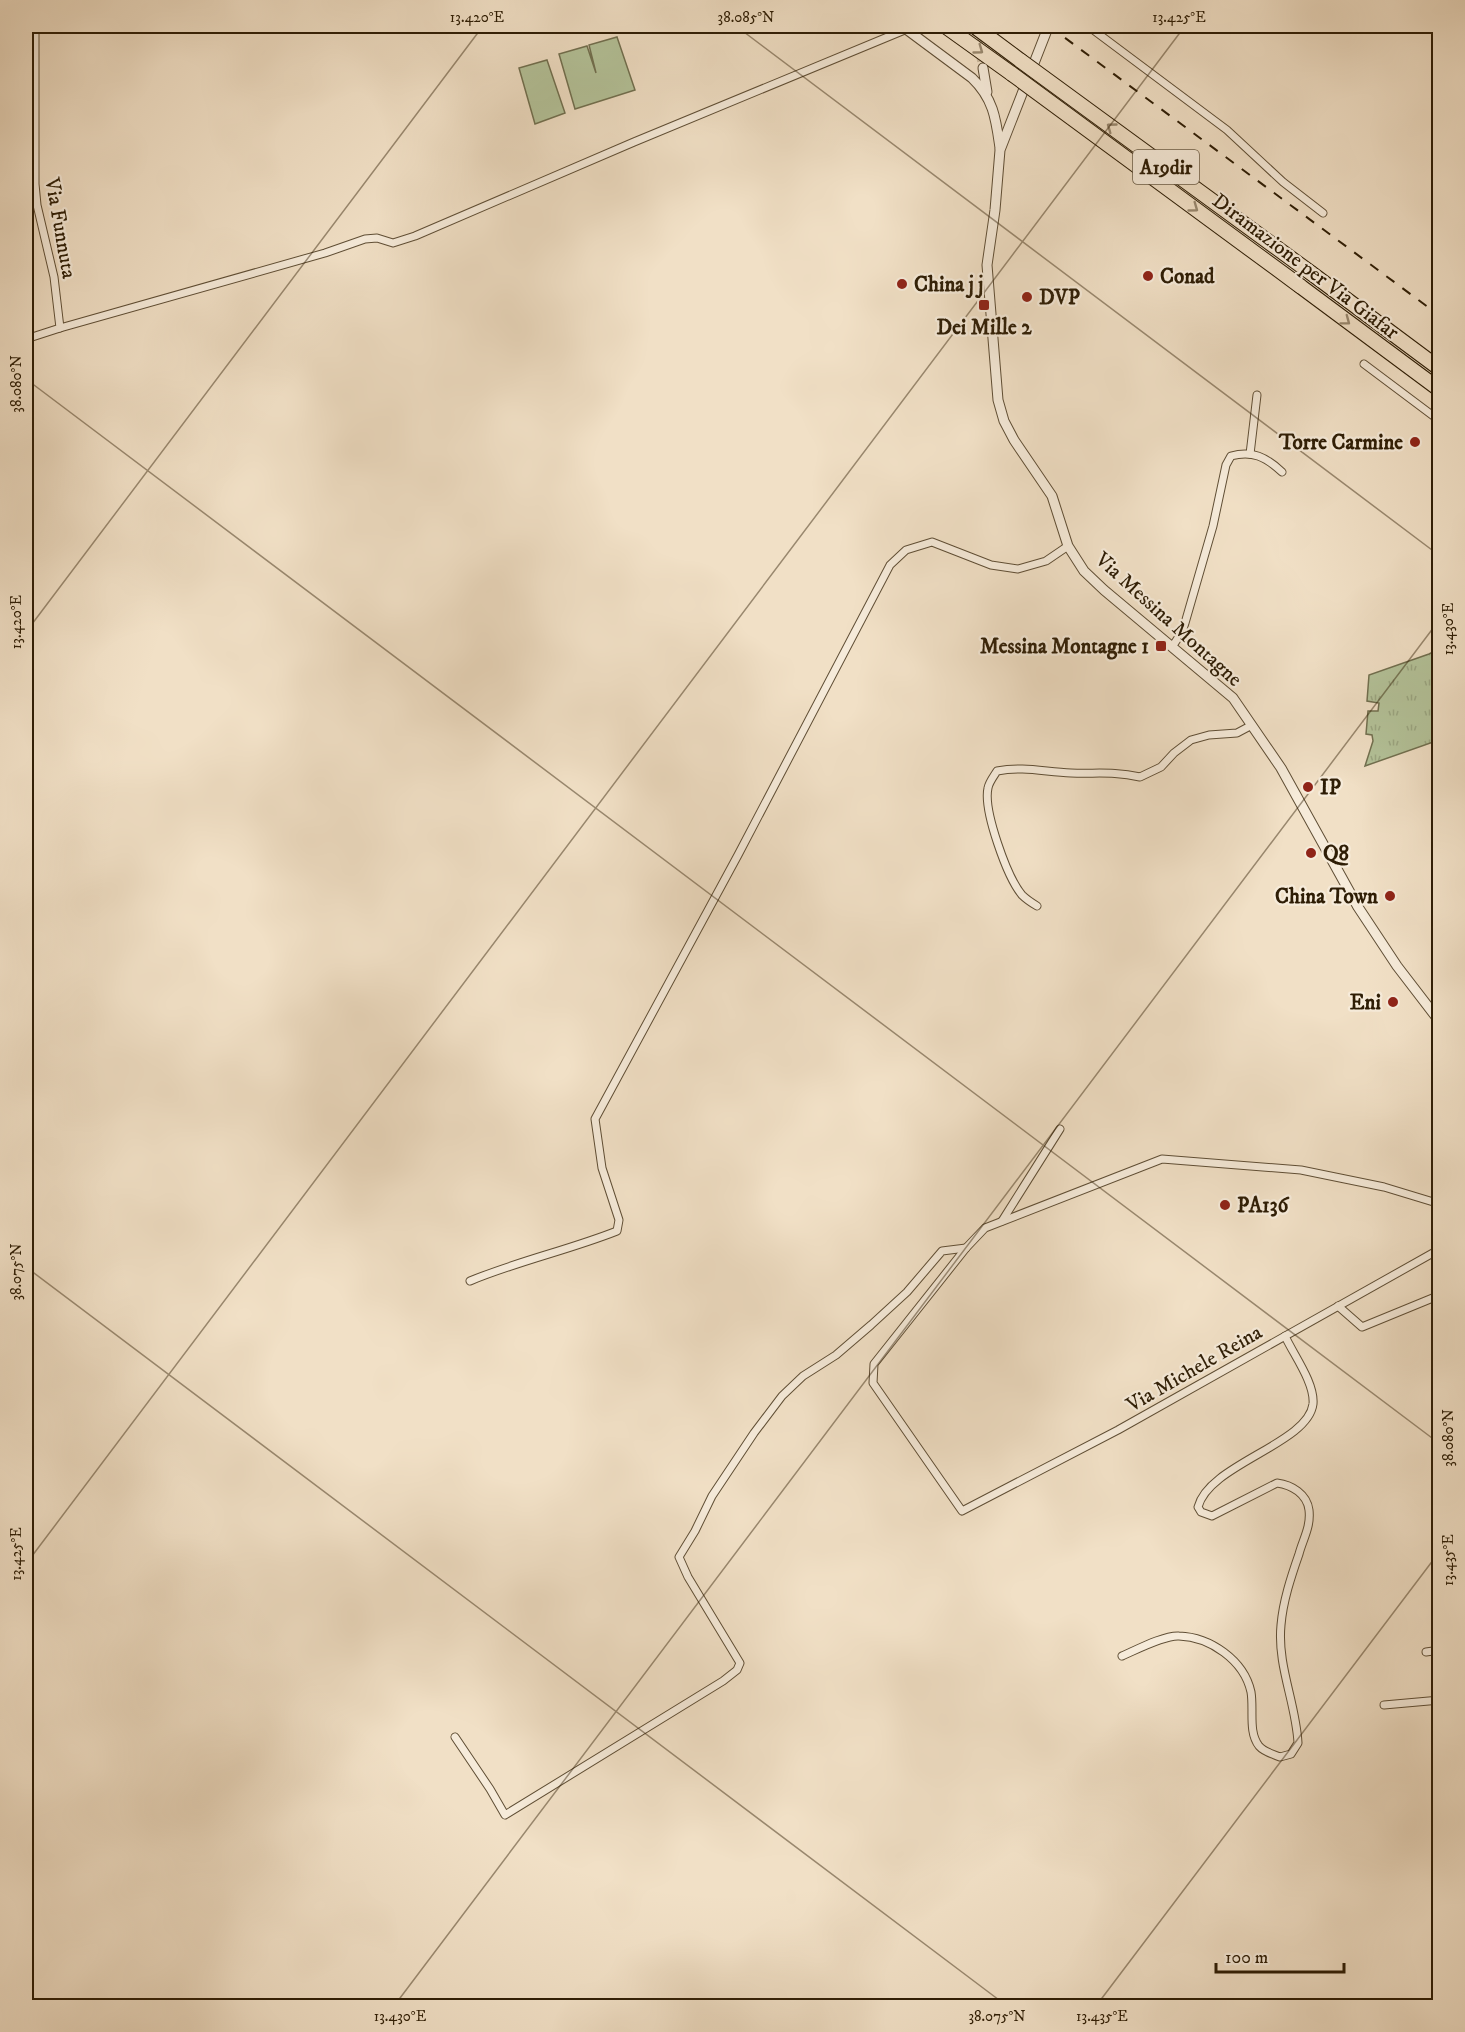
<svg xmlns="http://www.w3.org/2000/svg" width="1465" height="2032" font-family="'IM FELL DW Pica',serif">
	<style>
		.grass { fill: url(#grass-tufts); stroke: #717050; stroke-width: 1.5 }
		.pitch { fill: #b4c39a; stroke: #717050; stroke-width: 1.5 }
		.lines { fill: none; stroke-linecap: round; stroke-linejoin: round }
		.tertiary-tunnel { stroke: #cab99f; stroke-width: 9; stroke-dasharray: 9 4.5; stroke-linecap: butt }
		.minor-casing { stroke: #5f4e35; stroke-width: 9 }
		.tertiary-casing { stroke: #5f4e35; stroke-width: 11 }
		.motorway-casing { stroke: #2e1d05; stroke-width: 16 }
		.minor { stroke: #f6ebda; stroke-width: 7 }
		.tertiary { stroke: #f6ebda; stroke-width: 9 }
		.motorway { stroke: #f1e0c6; stroke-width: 14 }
		.rail { stroke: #2e1d05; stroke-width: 2; stroke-dasharray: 10 10; stroke-linecap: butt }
		.motorway-bridge-casing { stroke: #2e1d05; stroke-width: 16; stroke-linecap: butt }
		.motorway-bridge { stroke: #f1e0c6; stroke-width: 14 }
		.oneway { stroke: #99886f }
		.ticks { fill: none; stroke: #2e1d05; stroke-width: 1.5; stroke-opacity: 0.45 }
		.poi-dot { fill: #8f2418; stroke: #f6ebda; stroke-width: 2 }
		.labels { text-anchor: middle; stroke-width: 4.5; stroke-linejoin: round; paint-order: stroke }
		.shield { fill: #f6ebda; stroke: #6a5b45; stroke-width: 1.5 }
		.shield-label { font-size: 20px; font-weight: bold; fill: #2e1d05 }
		.street-label { font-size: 21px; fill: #2e1d05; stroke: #f6ebda }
		.poi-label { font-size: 21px; font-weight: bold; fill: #2e1d05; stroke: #f6ebda; text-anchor: start }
		.neatline { fill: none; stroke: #2e1d05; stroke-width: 2 }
		.ticks-label { font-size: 15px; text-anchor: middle; fill: #2e1d05 }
	</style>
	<defs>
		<pattern id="grass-tufts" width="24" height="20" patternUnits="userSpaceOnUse" patternTransform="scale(1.5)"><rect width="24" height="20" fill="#b4c39a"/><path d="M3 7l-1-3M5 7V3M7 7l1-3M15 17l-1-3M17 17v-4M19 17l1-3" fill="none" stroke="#9ba783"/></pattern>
	</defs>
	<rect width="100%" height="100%" fill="#f1e0c6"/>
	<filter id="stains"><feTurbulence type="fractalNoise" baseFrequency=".00333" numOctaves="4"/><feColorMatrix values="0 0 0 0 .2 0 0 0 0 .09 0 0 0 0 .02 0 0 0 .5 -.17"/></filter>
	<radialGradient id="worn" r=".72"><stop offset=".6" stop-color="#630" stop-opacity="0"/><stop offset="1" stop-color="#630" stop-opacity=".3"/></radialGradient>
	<path class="grass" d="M 1439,649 L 1439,740 L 1365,766 L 1373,741 L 1372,735 L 1366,734 L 1368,711 L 1378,711 L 1379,703 L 1367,701 L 1369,675 L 1429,654 Z"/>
	<g class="pitch">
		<path d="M 617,37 L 635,90 L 575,109 L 559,54 L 587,46 L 596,73 L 589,45 Z"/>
		<path d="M 547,60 L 565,113 L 535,124 L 519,68 Z"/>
	</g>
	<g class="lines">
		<path class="tertiary-tunnel" d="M 975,26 L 983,68"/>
		<defs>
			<g id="minor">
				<path d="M 1088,26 L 1227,130 L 1283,182 L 1323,213"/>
				<path d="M 60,328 L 325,253 L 365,239 L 377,238 L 393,243 L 415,236 L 634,142 L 907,29"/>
				<path d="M 26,339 L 60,328 L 54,277 L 37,205 L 35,184 L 35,26"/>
				<path d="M 1364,364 L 1440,421"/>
				<path d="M 1250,454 L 1257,395"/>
				<path d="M 1172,647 L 1182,632 L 1185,623 L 1213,526 L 1226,465 L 1231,456 C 1252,450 1266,457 1282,472"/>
				<path d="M 1037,906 C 1032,903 1026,899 1022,895 C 1007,877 983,810 988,788 C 989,782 994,776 997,771 C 1023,766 1045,772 1071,773 C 1096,774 1113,771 1140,777 L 1161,767 L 1174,753 L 1191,740 L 1209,735 L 1237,733 L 1252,725"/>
				<path d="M 1440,1204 L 1384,1187 L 1301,1170 L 1162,1159 L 985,1228 L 966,1248 L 874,1364 L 873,1383 L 962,1511 L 1118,1430 L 1440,1249"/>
				<path d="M 1002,1221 L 1060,1129"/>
				<path d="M 470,1281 C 518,1261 569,1250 617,1231 L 619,1220 L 602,1168 L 595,1119 L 738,855 L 890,565 L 906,550 L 932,542 L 991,565 L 1018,569 L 1046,561 L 1068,546"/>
				<path d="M 1338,1306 L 1362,1327 L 1440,1295"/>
				<path d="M 1426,1652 L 1440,1650"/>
				<path d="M 1122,1656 C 1136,1650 1164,1635 1179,1636 C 1210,1637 1244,1660 1251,1692 C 1254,1710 1248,1732 1259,1746 C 1264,1752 1273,1754 1280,1757 L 1291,1754 L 1298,1743 C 1296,1703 1277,1666 1281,1625 C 1283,1601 1291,1577 1299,1554 C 1303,1539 1311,1527 1309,1510 C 1307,1494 1292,1485 1277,1483 L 1212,1516 L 1201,1512 L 1198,1507 C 1209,1464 1308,1444 1313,1404 C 1315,1383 1293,1354 1285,1336"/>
				<path d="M 1384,1705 L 1440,1700"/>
				<path d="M 455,1737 L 490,1789 L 505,1815 L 723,1681 L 737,1670 L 740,1663 L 688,1577 L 679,1557 L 695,1531 L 712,1496 L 754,1433 L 782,1396 L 803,1376 L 836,1355 L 871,1325 L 907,1292 L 942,1251 L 966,1248"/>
			</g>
			<g id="tertiary">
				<path d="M 902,26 L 972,78 C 994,99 996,120 1000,148"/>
				<path d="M 1047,30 L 1000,150 L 995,210 L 987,265 L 998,400 L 1004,421 L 1014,440 L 1052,496 L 1068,546 L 1084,571 L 1104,590 L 1233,698 L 1281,768 L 1358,907 L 1397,966 L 1440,1022"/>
				<path d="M 983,68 L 987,92"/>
			</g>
			<g id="motorway">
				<path d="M 945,26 L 1012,74"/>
				<path d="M 974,26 L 1021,61"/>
				<path d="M 1311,273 L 1440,369"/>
				<path d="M 1300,286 L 1440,390"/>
			</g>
		</defs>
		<use href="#minor" class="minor-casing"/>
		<use href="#tertiary" class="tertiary-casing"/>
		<use href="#motorway" class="motorway-casing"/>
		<use href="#minor" class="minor"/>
		<use href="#tertiary" class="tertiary"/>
		<use href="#motorway" class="motorway"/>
		<path class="rail" d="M 1049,26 L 1440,316"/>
		<defs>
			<g id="motorway-bridge">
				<path d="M 1021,61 L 1311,273"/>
				<path d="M 1012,74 L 1300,286"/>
			</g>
		</defs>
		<use href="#motorway-bridge" class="motorway-bridge-casing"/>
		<use href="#motorway-bridge" class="motorway-bridge"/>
	</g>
	<defs><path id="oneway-chevron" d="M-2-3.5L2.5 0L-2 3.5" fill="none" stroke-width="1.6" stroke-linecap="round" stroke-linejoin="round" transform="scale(1.5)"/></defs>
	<g class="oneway">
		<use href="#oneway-chevron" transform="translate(979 50) rotate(36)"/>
		<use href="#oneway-chevron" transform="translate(1111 127) rotate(-144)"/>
		<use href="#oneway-chevron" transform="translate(1194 208) rotate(36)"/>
		<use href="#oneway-chevron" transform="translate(1346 321) rotate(37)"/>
	</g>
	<path class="ticks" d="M 736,26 L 1440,556M 26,379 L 1440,1444M 26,632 L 483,26M 26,1267 L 1007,2006M 26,1564 L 1185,26M 394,2006 L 1440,619M 1096,2006 L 1440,1551"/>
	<g class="poi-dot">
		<circle cx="1148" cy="276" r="6"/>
		<circle cx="902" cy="284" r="6"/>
		<circle cx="1027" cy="297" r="6"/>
		<rect x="978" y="299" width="12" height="12" rx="3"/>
		<circle cx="1415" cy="442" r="6"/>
		<rect x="1155" y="640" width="12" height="12" rx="3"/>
		<circle cx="1308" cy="787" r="6"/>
		<circle cx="1311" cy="853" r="6"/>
		<circle cx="1390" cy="896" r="6"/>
		<circle cx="1393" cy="1002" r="6"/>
		<circle cx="1225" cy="1205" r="6"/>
	</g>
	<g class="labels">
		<rect class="shield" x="1133" y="150" width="66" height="34" rx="4.5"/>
		<g class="shield-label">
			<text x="1166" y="174">A19dir</text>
		</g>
		<g class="street-label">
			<text transform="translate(61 228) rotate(80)" y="7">Via Funnuta</text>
			<text transform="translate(1306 266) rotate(37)" y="7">Diramazione per Via Giafar</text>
			<text transform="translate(1169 619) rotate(42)" y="7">Via Messina Montagne</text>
			<text transform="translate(1194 1368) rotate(-30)" y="7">Via Michele Reina</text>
		</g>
		<g class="poi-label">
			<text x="1160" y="283">Conad</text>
			<text x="914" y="291">China j j</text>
			<text x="1039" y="304">DVP</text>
			<text x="984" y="334" text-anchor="middle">Dei Mille 2</text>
			<text x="1403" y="449" text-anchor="end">Torre Carmine</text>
			<text x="1149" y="653" text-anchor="end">Messina Montagne 1</text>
			<text x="1320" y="794">IP</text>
			<text x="1323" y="860">Q8</text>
			<text x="1378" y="903" text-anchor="end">China Town</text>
			<text x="1381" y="1009" text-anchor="end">Eni</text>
			<text x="1237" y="1212">PA136</text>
		</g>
	</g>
	<rect width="1465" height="2032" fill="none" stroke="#f1e0c6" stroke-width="66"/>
	<path d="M1216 1963v9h128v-9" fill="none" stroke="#2e1d05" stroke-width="3"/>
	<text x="1225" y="1963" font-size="18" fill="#2e1d05" stroke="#f6ebda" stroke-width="4.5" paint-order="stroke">100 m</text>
	<rect x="33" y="33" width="1399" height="1966" class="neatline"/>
	<g class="ticks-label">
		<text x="477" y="22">13.420°E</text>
		<text x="746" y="22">38.085°N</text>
		<text x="1179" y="22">13.425°E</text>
		<text transform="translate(16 384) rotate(-90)" y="5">38.080°N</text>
		<text transform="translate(16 622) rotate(-90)" y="5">13.420°E</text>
		<text transform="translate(1448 629) rotate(-90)" y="5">13.430°E</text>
		<text transform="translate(16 1272) rotate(-90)" y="5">38.075°N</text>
		<text transform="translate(1448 1438) rotate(-90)" y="5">38.080°N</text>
		<text transform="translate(16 1554) rotate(-90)" y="5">13.425°E</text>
		<text transform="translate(1448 1560) rotate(-90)" y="5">13.435°E</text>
		<text x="400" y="2021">13.430°E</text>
		<text x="997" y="2021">38.075°N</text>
		<text x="1102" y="2021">13.435°E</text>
	</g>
	<rect width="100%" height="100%" filter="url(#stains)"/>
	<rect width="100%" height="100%" fill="url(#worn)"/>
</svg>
